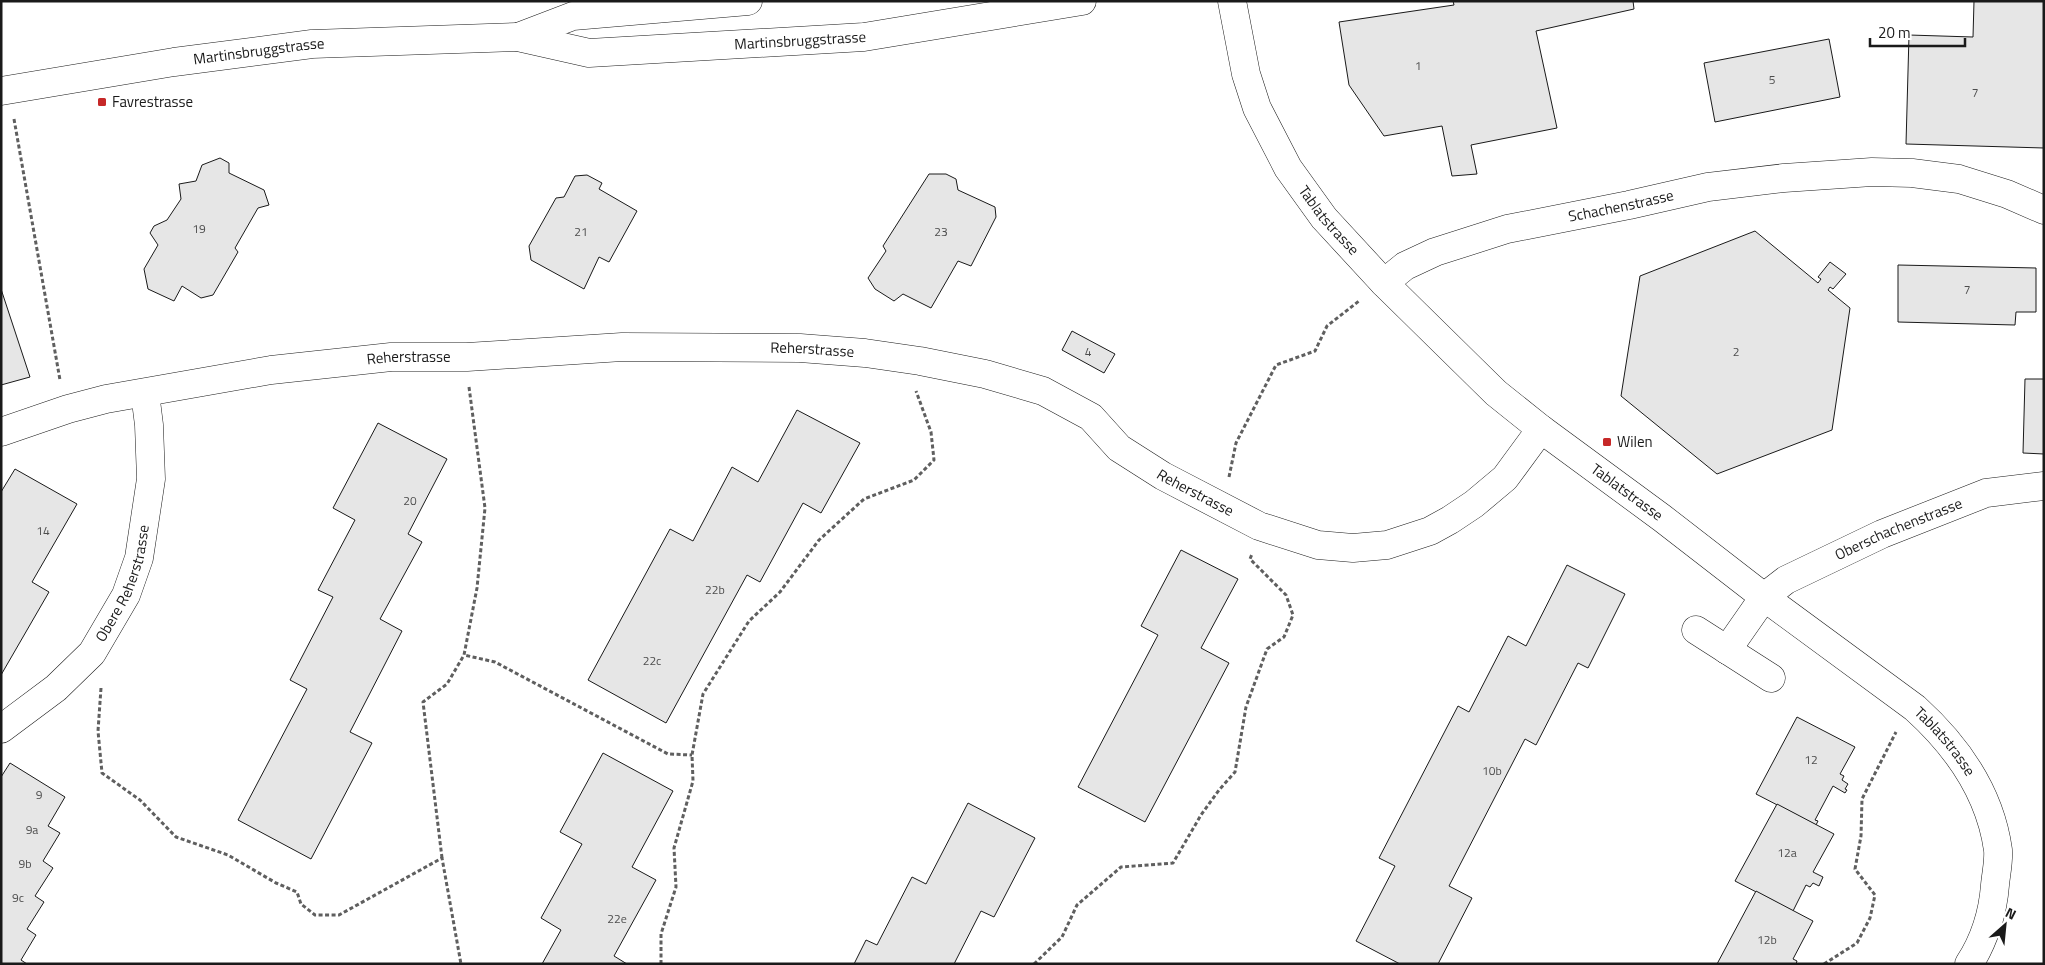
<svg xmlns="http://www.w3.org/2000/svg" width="2045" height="965" font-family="'Titillium Web',sans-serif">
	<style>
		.building { fill: #e6e6e6; stroke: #1a1a1a }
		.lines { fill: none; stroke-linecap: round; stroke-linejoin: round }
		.minor-casing { stroke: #1a1a1a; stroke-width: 29 }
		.path { stroke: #5f5f5f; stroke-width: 3; stroke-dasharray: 4 2.5; stroke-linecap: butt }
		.minor { stroke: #fff; stroke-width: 28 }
		.poi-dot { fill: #c62828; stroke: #fff; stroke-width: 2 }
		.labels { text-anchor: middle; stroke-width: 4; stroke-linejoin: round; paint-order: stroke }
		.number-label { font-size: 12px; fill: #4d4d4d }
		.street-label { font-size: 15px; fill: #1a1a1a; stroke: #fff }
		.poi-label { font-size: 15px; fill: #1a1a1a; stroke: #fff; text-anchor: start }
	</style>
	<rect width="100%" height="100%" fill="#fff"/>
	<g class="building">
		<path d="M 1453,1 L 1633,1 L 1634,9 L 1536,31 L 1557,128 L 1471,145 L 1477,174 L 1452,176 L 1442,126 L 1384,136 L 1349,85 L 1339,22 L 1454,5 Z"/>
		<path d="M 1974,1 L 2044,1 L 2044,148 L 1906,144 L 1909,35 L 1973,37 Z"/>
		<path d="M 1829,39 L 1840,97 L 1715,122 L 1704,63 Z"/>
		<path d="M 220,158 L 229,163 L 229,173 L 264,190 L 269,205 L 258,208 L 235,248 L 238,252 L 213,295 L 201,298 L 182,286 L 174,301 L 148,289 L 144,269 L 158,245 L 150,233 L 154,226 L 167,220 L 181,199 L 179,184 L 196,181 L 202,165 Z"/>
		<path d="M 929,174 L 946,174 L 956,179 L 958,190 L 995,207 L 996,217 L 971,266 L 958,261 L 931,308 L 903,294 L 894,301 L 875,289 L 868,278 L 886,251 L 883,246 Z"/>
		<path d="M 587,175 L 602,183 L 599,189 L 637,211 L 609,262 L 599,257 L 584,289 L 531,260 L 529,246 L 556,198 L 564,197 L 575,176 Z"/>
		<path d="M 1755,231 L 1818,283 L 1821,279 L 1818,277 L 1830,262 L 1846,274 L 1833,289 L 1830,287 L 1828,290 L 1850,308 L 1832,430 L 1717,474 L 1621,396 L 1640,276 Z"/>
		<path d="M 1898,265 L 2036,268 L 2036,312 L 2016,312 L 2015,325 L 1898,322 Z"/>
		<path d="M 1,289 L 30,377 L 1,385 Z"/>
		<path d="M 1072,331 L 1115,354 L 1104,373 L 1062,350 Z"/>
		<path d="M 2025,379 L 2044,379 L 2044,454 L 2023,453 Z"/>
		<path d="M 797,410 L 860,443 L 821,513 L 803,503 L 760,582 L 747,575 L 666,723 L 588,680 L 670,529 L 693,541 L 732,467 L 758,482 Z"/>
		<path d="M 378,423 L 447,459 L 408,534 L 422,542 L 380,619 L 402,631 L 350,732 L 372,743 L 311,859 L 238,820 L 307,689 L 290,680 L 333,597 L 318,590 L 355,520 L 333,508 Z"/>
		<path d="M 15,469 L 77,504 L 32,582 L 49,592 L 1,675 L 1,492 Z"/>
		<path d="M 1181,550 L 1238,579 L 1201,648 L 1229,663 L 1145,822 L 1078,787 L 1158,635 L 1141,626 Z"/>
		<path d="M 1567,565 L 1625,594 L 1588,668 L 1578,663 L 1536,745 L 1525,739 L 1449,886 L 1472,898 L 1438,964 L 1400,964 L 1356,941 L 1395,866 L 1379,858 L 1458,706 L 1469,712 L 1508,636 L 1526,646 Z"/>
		<path d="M 1797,717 L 1855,747 L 1840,774 L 1844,776 L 1842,780 L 1848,784 L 1845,789 L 1847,790 L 1845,793 L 1833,786 L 1815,820 L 1818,821 L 1816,825 L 1756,794 Z"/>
		<path d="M 603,753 L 673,791 L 632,867 L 656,880 L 614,956 L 627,964 L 542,964 L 561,930 L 541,918 L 582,844 L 560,832 Z"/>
		<path d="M 10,763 L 65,797 L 48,826 L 60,833 L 43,861 L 53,868 L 35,896 L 44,902 L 27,929 L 36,935 L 21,960 L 27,964 L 1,964 L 1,777 Z"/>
		<path d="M 968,803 L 1035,838 L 994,917 L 981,911 L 954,964 L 854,964 L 866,940 L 877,945 L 912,877 L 926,884 Z"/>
		<path d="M 1777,804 L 1834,834 L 1813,872 L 1823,877 L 1819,886 L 1813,883 L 1810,887 L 1806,885 L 1793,911 L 1735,881 Z"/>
		<path d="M 1756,891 L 1813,921 L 1793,959 L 1797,961 L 1796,964 L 1717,964 Z"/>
	</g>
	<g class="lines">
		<defs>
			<g id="minor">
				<path id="s1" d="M 1232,1 L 1246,74 L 1257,108 L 1288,168 L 1324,218 L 1384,283 L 1496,393 L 1541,429 L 1662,518 L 1764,597 L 1915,708 C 1957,746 1990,792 1998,850 C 1999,861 1996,874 1995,885 C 1993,912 1984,941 1969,964"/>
				<path d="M 518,37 L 573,16 L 748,1"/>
				<path id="s2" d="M 1,91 L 174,62 L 312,44 L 518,37 L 589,53 L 864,37 L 1082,1"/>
				<path id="s3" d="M 1384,283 L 1405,266 L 1435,252 L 1507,229 L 1629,205 L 1708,187 L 1784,178 L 1872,172 L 1912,173 L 1959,179 L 2007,194 L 2044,210"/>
				<path id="s4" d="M 1,432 L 68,409 L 106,399 L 271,370 L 391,357 L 467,357 L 622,347 L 800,348 L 865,353 L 920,361 L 985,374 L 1043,391 L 1091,417 L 1119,448 L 1163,476 L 1259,526 L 1318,545 L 1353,548 L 1387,545 L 1430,531 L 1450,520 L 1474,504 L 1505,478 L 1541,429"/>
				<path d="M 1696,630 L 1771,678"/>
				<path id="s5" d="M 1727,650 L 1764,597 L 1786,580 L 1882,534 L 1986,493 L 2044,486"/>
				<path id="s6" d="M 1,729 L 56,688 L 92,653 L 126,595 L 139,558 L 151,479 L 149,425 L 145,393"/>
			</g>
		</defs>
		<use href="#minor" class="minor-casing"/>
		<g class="path">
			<path d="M 14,119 L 60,380"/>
			<path d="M 469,387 L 485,508 L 477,588 L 464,655 L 495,662 L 668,754 L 692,755"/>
			<path d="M 1229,477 L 1236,443 L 1276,365 L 1315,351 L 1327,326 L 1359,301"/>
			<path d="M 101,688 L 98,731 L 102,773 L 140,800 L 176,837 L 228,855 L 276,883 L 297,892 L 301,904 L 315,915 L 339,915 L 442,858 L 461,964"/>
			<path d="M 442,858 L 423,702 L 447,684 L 464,655"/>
			<path d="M 661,964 L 661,934 L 676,887 L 674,848 L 693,781 L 692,755 L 703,694 L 749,621 L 780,592 L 819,540 L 864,499 L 914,480 L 934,460 L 931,432 L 916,391"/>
			<path d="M 1034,964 L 1062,937 L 1077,905 L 1121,867 L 1173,863 L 1201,815 L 1219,790 L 1235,772 L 1246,707 L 1267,649 L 1284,637 L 1293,615 L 1286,595 L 1250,559 L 1252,554"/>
			<path d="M 1824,964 L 1857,943 L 1870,918 L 1875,895 L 1855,869 L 1861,836 L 1862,799 L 1896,732"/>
		</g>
		<use href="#minor" class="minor"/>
	</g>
	<g class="poi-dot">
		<rect x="97" y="97" width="10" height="10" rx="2.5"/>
		<rect x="1602" y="437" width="10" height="10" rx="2.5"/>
	</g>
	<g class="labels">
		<g class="number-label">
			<text x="1418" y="70">1</text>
			<text x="1772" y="84">5</text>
			<text x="1975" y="97">7</text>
			<text x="199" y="233">19</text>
			<text x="581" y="236">21</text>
			<text x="941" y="236">23</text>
			<text x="1967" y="294">7</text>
			<text x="1088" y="356">4</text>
			<text x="1736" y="356">2</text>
			<text x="410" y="505">20</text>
			<text x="43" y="535">14</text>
			<text x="715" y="594">22b</text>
			<text x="652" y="665">22c</text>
			<text x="1811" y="764">12</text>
			<text x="1492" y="775">10b</text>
			<text x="39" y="799">9</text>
			<text x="32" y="834">9a</text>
			<text x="1787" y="857">12a</text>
			<text x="25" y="868">9b</text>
			<text x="18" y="902">9c</text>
			<text x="617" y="923">22e</text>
			<text x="1767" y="944">12b</text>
		</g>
		<g class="street-label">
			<text dy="5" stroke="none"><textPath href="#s2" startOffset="805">Martinsbruggstrasse</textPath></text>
			<text dy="5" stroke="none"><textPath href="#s2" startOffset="261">Martinsbruggstrasse</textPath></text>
			<text dy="5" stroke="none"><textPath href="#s3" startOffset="252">Schachenstrasse</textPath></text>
			<text dy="5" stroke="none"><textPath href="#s1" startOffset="244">Tablatstrasse</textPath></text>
			<text dy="5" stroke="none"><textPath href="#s4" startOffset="820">Reherstrasse</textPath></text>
			<text dy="5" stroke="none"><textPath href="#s4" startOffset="416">Reherstrasse</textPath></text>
			<text dy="5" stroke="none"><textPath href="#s1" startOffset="649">Tablatstrasse</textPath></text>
			<text dy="5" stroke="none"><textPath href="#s4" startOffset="1240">Reherstrasse</textPath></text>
			<text dy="5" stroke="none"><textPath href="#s5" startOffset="216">Oberschachenstrasse</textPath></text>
			<text dy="5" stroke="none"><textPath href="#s6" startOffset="196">Obere Reherstrasse</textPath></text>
			<text dy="5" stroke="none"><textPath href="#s1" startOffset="1054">Tablatstrasse</textPath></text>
		</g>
		<g class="poi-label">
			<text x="112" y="107">Favrestrasse</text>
			<text x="1617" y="447">Wilen</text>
		</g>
	</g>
	<rect width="2045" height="965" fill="none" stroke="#1a1a1a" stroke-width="5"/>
	<g transform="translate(2005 925) rotate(27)" stroke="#ffffff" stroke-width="4" paint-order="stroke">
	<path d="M0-4L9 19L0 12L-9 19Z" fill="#1a1a1a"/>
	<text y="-8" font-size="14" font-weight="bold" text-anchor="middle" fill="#1a1a1a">N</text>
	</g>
	<path d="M1870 38v8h95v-8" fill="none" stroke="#1a1a1a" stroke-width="2.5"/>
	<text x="1878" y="38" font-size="15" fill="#1a1a1a" stroke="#ffffff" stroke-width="4" paint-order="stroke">20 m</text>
</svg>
